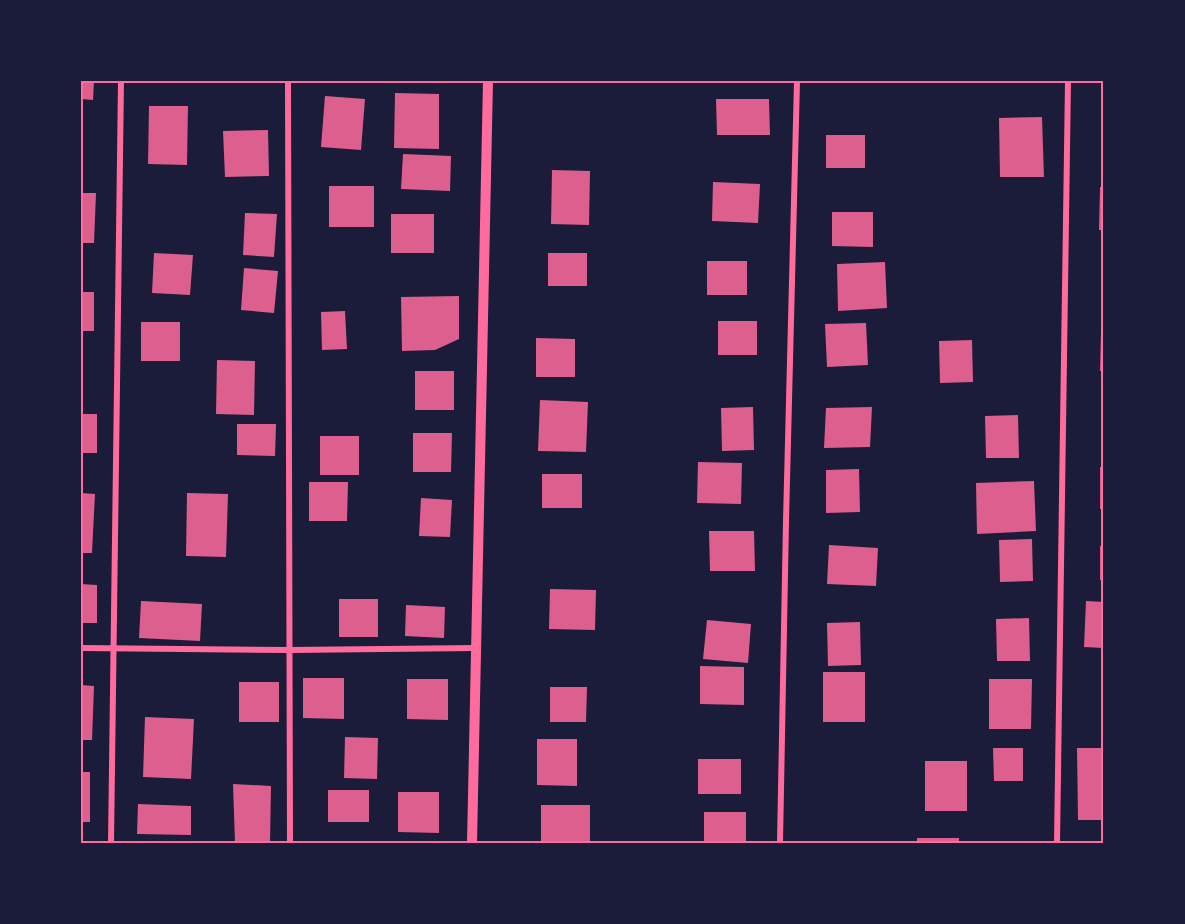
<svg xmlns="http://www.w3.org/2000/svg" width="1185" height="924" font-family="'Source Sans 3',sans-serif">
	<style>
		.building { fill: #dd5f8e }
		.lines { fill: none; stroke-linecap: round; stroke-linejoin: round }
		.minor { stroke: #ff6b9d; stroke-width: 6 }
		.tertiary { stroke: #ff6b9d; stroke-width: 10 }
		.neatline { fill: none; stroke: #ff6b9d; stroke-width: 2 }
	</style>
	<rect width="100%" height="100%" fill="#1b1b3a"/>
	<g class="building">
		<path d="M 81,81 L 94,81 L 93,100 L 81,99 Z"/>
		<path d="M 395,93 L 439,94 L 439,149 L 394,148 Z"/>
		<path d="M 325,96 L 365,99 L 361,150 L 321,147 Z"/>
		<path d="M 716,99 L 769,99 L 770,135 L 717,135 Z"/>
		<path d="M 149,106 L 188,106 L 187,165 L 148,164 Z"/>
		<path d="M 1042,117 L 1044,177 L 1000,177 L 999,118 Z"/>
		<path d="M 268,130 L 269,176 L 225,177 L 223,131 Z"/>
		<rect x="826" y="135" width="39" height="33"/>
		<path d="M 403,154 L 451,156 L 450,191 L 401,189 Z"/>
		<path d="M 552,170 L 590,171 L 589,225 L 551,224 Z"/>
		<path d="M 713,182 L 760,184 L 758,223 L 712,221 Z"/>
		<rect x="329" y="186" width="45" height="41"/>
		<path d="M 1100,187 L 1104,187 L 1104,230 L 1099,230 Z"/>
		<path d="M 81,193 L 96,193 L 94,243 L 81,243 Z"/>
		<path d="M 832,212 L 873,212 L 873,247 L 832,246 Z"/>
		<path d="M 245,213 L 277,214 L 274,257 L 243,255 Z"/>
		<rect x="391" y="214" width="43" height="39"/>
		<path d="M 154,253 L 193,255 L 190,295 L 152,293 Z"/>
		<rect x="548" y="253" width="39" height="33"/>
		<rect x="707" y="261" width="40" height="34"/>
		<path d="M 885,262 L 887,308 L 838,311 L 837,264 Z"/>
		<path d="M 244,268 L 278,271 L 274,313 L 241,310 Z"/>
		<rect x="81" y="292" width="13" height="39"/>
		<path d="M 459,296 L 459,339 L 435,350 L 402,351 L 401,297 Z"/>
		<path d="M 345,311 L 347,349 L 322,350 L 321,312 Z"/>
		<rect x="718" y="321" width="39" height="34"/>
		<rect x="141" y="322" width="39" height="39"/>
		<path d="M 866,323 L 868,365 L 827,367 L 825,324 Z"/>
		<path d="M 1101,332 L 1104,332 L 1104,371 L 1100,371 Z"/>
		<path d="M 536,338 L 575,339 L 575,377 L 536,377 Z"/>
		<path d="M 972,340 L 973,382 L 940,383 L 939,341 Z"/>
		<path d="M 217,360 L 255,361 L 254,415 L 216,414 Z"/>
		<rect x="415" y="371" width="39" height="39"/>
		<path d="M 540,400 L 588,402 L 586,452 L 538,451 Z"/>
		<path d="M 753,407 L 754,450 L 722,451 L 721,408 Z"/>
		<path d="M 872,407 L 870,447 L 824,448 L 826,408 Z"/>
		<rect x="81" y="414" width="16" height="39"/>
		<path d="M 1018,415 L 1019,458 L 986,458 L 985,416 Z"/>
		<path d="M 237,424 L 276,424 L 275,456 L 237,455 Z"/>
		<path d="M 413,433 L 452,433 L 451,472 L 413,472 Z"/>
		<rect x="320" y="436" width="39" height="39"/>
		<path d="M 698,462 L 742,463 L 741,504 L 697,503 Z"/>
		<rect x="1100" y="467" width="4" height="42"/>
		<path d="M 859,469 L 860,512 L 826,513 L 826,470 Z"/>
		<rect x="542" y="474" width="40" height="34"/>
		<path d="M 1034,481 L 1036,531 L 977,534 L 976,483 Z"/>
		<path d="M 309,482 L 348,482 L 347,521 L 309,521 Z"/>
		<path d="M 81,493 L 95,494 L 92,553 L 81,553 Z"/>
		<path d="M 187,493 L 228,494 L 226,557 L 186,556 Z"/>
		<path d="M 421,498 L 452,500 L 450,537 L 419,536 Z"/>
		<path d="M 709,531 L 754,531 L 755,571 L 710,571 Z"/>
		<path d="M 1032,539 L 1033,581 L 1000,582 L 999,540 Z"/>
		<path d="M 829,545 L 878,548 L 876,586 L 827,584 Z"/>
		<rect x="1100" y="546" width="4" height="34"/>
		<path d="M 81,584 L 97,585 L 97,623 L 81,623 Z"/>
		<path d="M 550,589 L 596,590 L 595,630 L 549,629 Z"/>
		<rect x="339" y="599" width="39" height="38"/>
		<path d="M 141,601 L 202,604 L 200,641 L 139,638 Z"/>
		<path d="M 1086,601 L 1104,602 L 1104,648 L 1084,647 Z"/>
		<path d="M 406,605 L 445,607 L 444,638 L 405,636 Z"/>
		<path d="M 1029,618 L 1030,661 L 997,661 L 996,619 Z"/>
		<path d="M 707,620 L 751,624 L 748,663 L 703,659 Z"/>
		<path d="M 860,622 L 861,665 L 828,666 L 827,623 Z"/>
		<path d="M 700,666 L 744,667 L 744,705 L 700,704 Z"/>
		<rect x="823" y="672" width="42" height="50"/>
		<path d="M 303,678 L 344,678 L 344,719 L 303,718 Z"/>
		<path d="M 407,679 L 448,679 L 448,720 L 407,719 Z"/>
		<path d="M 989,679 L 1032,679 L 1031,729 L 989,729 Z"/>
		<rect x="239" y="682" width="40" height="40"/>
		<path d="M 81,685 L 94,686 L 92,740 L 81,740 Z"/>
		<path d="M 550,687 L 587,687 L 586,722 L 550,722 Z"/>
		<path d="M 145,717 L 194,719 L 191,779 L 143,777 Z"/>
		<path d="M 345,737 L 378,738 L 377,779 L 344,778 Z"/>
		<path d="M 537,739 L 577,739 L 577,786 L 537,785 Z"/>
		<path d="M 993,748 L 1023,748 L 1023,781 L 994,781 Z"/>
		<path d="M 1077,748 L 1104,748 L 1104,820 L 1078,820 Z"/>
		<rect x="698" y="759" width="43" height="35"/>
		<rect x="925" y="761" width="42" height="50"/>
		<rect x="81" y="772" width="9" height="50"/>
		<path d="M 233,784 L 271,786 L 270,843 L 235,843 Z"/>
		<rect x="328" y="790" width="41" height="32"/>
		<path d="M 398,792 L 439,792 L 439,833 L 398,832 Z"/>
		<path d="M 138,804 L 191,806 L 191,835 L 137,834 Z"/>
		<rect x="541" y="805" width="49" height="37"/>
		<rect x="704" y="812" width="42" height="31"/>
		<rect x="917" y="838" width="42" height="5"/>
	</g>
	<g class="lines">
		<g class="minor">
			<path d="M 288,81 L 290,843"/>
			<path d="M 81,648 L 290,650 L 476,648"/>
			<path d="M 111,843 L 121,81"/>
			<path d="M 780,843 L 786,521 L 797,81"/>
			<path d="M 1057,843 L 1068,81"/>
		</g>
		<path class="tertiary" d="M 472,843 L 488,81"/>
	</g>
	<rect width="1185" height="924" fill="none" stroke="#1b1b3a" stroke-width="165"/>
	<rect x="82" y="82" width="1020" height="760" class="neatline"/>
</svg>
